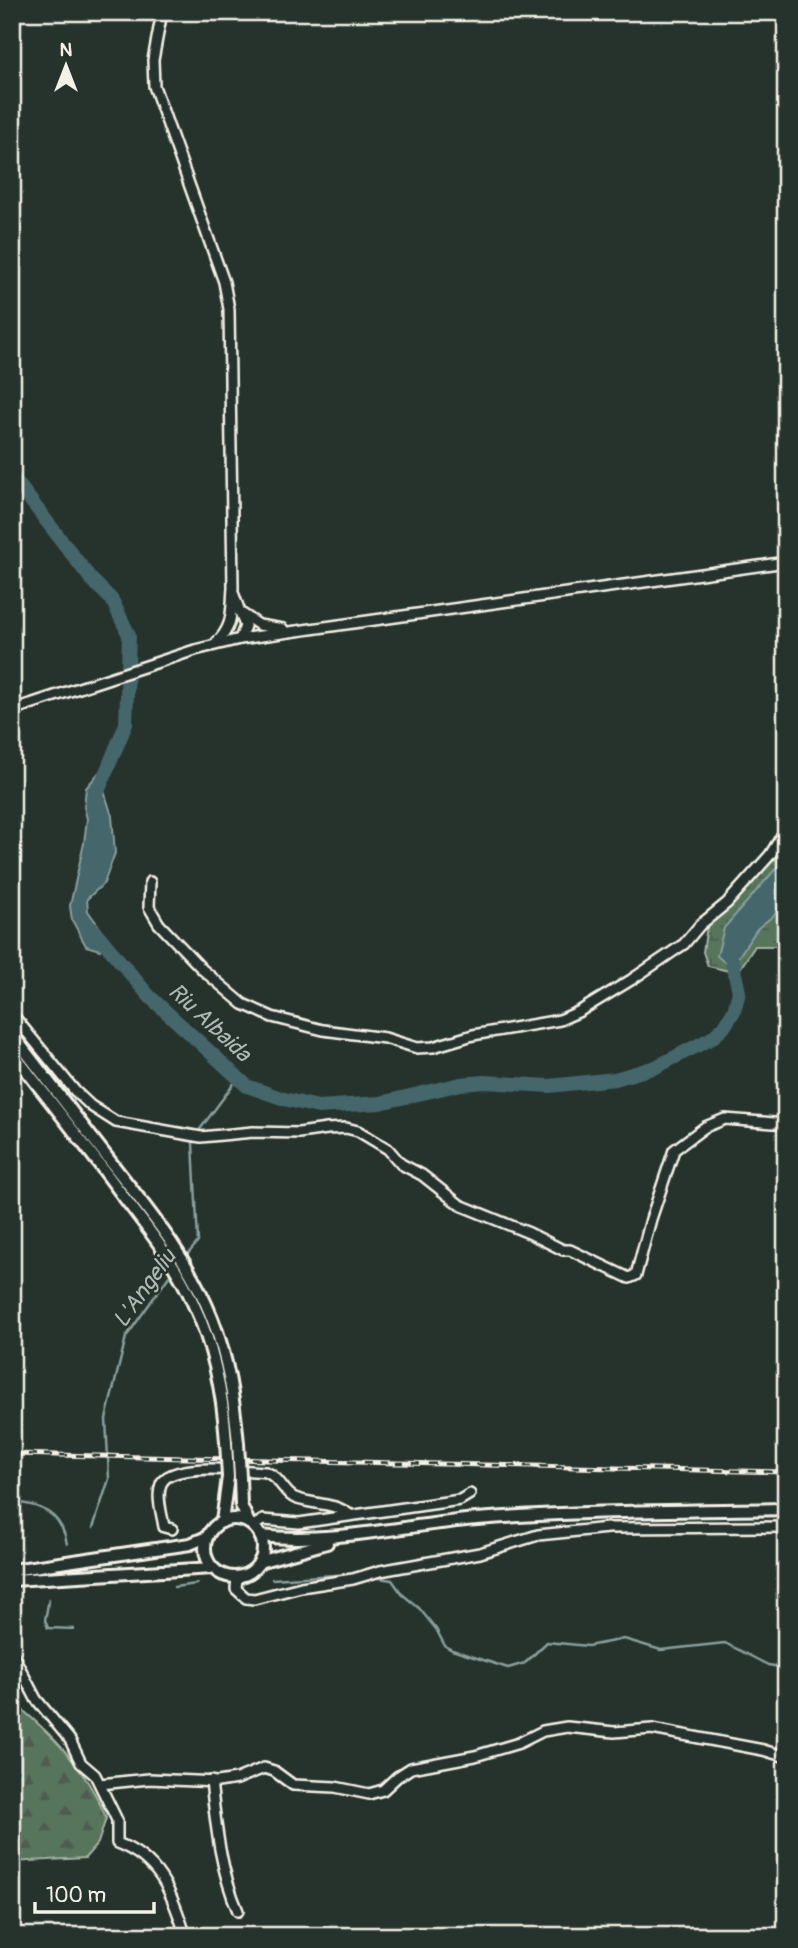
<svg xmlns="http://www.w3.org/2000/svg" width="798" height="1948" font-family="Pangolin,sans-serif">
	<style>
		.forest { fill: url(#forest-firs); stroke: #a6b2a2; stroke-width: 2 }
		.wetland { fill: url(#wetland-marsh); stroke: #a6b2a2; stroke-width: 2 }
		.water { fill: #44666a; stroke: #8a9e9c; stroke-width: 2 }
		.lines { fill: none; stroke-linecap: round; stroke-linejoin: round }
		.stream { stroke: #8a9e9c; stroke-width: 2.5 }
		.river { stroke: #44666a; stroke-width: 14 }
		.minor-casing { stroke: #f4f1e8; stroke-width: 14 }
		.major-casing { stroke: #f4f1e8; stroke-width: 16 }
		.minor { stroke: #26332d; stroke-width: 9 }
		.major { stroke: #26332d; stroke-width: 10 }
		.rail-casing { stroke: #f4f1e8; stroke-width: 5 }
		.rail { stroke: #26332d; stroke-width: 2.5; stroke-dasharray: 8; stroke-linecap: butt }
		.major-bridge-casing { stroke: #f4f1e8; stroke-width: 16; stroke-linecap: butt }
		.major-bridge { stroke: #26332d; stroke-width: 10 }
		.labels { text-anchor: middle; stroke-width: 5; stroke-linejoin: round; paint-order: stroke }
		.water-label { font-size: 23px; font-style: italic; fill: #aeb9b6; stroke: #26332d }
	</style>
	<defs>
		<pattern id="forest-firs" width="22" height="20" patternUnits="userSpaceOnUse" patternTransform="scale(1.75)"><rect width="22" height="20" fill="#57745c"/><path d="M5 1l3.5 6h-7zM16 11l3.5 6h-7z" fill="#4f5c50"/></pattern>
		<pattern id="wetland-marsh" width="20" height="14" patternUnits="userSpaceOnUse" patternTransform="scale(1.75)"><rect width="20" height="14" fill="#57745c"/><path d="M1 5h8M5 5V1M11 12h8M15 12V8" fill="none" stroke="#4f5c50"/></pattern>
	</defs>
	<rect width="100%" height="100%" fill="#26332d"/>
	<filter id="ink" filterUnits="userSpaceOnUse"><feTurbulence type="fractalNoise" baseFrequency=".0143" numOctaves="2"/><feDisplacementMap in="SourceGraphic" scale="14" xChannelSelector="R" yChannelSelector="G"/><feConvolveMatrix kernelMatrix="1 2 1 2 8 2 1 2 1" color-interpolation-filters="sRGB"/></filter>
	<g filter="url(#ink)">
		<path class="forest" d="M 12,1701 C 52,1734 87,1769 106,1818 L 98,1843 L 85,1858 L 12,1862 Z"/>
		<path class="wetland" d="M 786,836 L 786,931 L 776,946 L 755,946 L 737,973 L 708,966 L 703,952 L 707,926 Z"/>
		<g class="water">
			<path d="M 101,770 L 109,774 L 104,791 L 112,816 L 115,853 L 104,883 L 87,899 L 88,911 L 108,939 L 100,950 L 86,946 L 72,920 L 70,906 L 84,843 L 87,819 L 84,807 L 86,788 Z"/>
			<path d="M 786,857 L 786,899 L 774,915 L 757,929 L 737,959 L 724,962 L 717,956 L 724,928 Z"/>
		</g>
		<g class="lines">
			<g class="stream">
				<path d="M 198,1132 L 238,1078"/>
				<path d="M 186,1256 L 198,1242 L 193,1143 L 195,1138"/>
				<path d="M 12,1502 C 41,1504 62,1514 67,1544"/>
				<path d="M 93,1528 L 109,1479 L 106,1419 L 126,1337 L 172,1272"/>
				<path d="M 372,1577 L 392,1580 L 402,1594 L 419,1608 L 436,1629 L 445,1646 L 452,1650 L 508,1668 L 525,1663 L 547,1642 L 588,1646 L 624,1639 L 661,1650 L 725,1643 L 768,1665 L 786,1668"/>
				<path d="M 272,1579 L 351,1574"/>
				<path d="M 174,1587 L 197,1584"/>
				<path d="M 49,1599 L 45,1620 L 48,1628 L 74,1629"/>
			</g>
			<g class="river">
				<path d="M 12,476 L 91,579 L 112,600 L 129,635 L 126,724 L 99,789"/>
				<path d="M 93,929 L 149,996 L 247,1086 L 284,1099 L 318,1107 L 380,1103 L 461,1084 L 484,1082 L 549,1086 L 615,1079 L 656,1067 L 712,1038 L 724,1027 L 734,1011 L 739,992 L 730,951 L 733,943"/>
			</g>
			<defs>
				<g id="minor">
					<path d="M 162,12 L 153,60 L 154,86 L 224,282 L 229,309 L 233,588 C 231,611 234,626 216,643"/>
					<path d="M 234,595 L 245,626 L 240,639"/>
					<path d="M 241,613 L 259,625 L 283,629"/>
					<path d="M 12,710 L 195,650 L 240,639 L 786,562"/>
					<path d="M 150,882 L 149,907 L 159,924 L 203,970 L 243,1004 L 272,1017 L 323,1030 L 385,1038 L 417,1048 L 433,1047 L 473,1035 L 560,1020 L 580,1011 L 631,980 L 684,944 L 700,925 L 727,903 L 770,855 L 786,829"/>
					<path d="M 12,1014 L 75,1091 L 91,1106 L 116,1122 L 201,1137 L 253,1132 L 299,1133 L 327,1129 L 346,1128 L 358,1131 L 388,1149 L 401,1164 L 422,1175 L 460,1205 L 529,1233 L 563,1250 L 570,1250 L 629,1278 L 636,1275 L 651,1219 L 674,1150 L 705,1127 L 725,1119 L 786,1124"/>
					<path d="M 253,1526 L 263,1520 L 299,1523 L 460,1500 L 470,1494"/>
					<path d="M 172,1529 L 164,1527 C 162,1514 156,1496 161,1484 C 171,1461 245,1471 266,1472 C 281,1478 284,1494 295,1498 C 313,1505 334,1502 350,1515"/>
					<path d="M 237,1577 L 236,1589 L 246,1598 L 254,1599 L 301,1587 L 353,1579 L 380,1571 L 480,1553 L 538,1535 L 608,1528 L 786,1527"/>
					<path d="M 12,1653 L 36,1699 L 70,1740 L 81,1763 L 95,1775 L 117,1820 L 117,1843 C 159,1859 171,1891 184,1931"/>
					<path d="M 211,1781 C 216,1826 220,1869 238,1911"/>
					<path d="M 100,1784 L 149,1779 L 218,1782 L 237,1779 L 264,1768 L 274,1771 L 293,1785 L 335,1787 L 369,1794 L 383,1790 L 397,1777 L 411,1768 L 475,1756 L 519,1743 L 543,1731 L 567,1727 L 614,1732 L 652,1729 L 763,1750 L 786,1757"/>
				</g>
				<g id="major">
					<path d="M 12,1034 C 47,1079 82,1125 117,1170 C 153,1216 190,1262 212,1318 C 228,1358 234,1400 238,1443"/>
					<path d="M 12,1052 C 49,1100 87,1147 123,1196 C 149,1230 176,1264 193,1303 C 214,1347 223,1394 226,1442"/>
					<path d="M 240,1477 L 241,1505 L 249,1523"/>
					<circle cx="234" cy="1548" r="29"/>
					<path d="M 222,1522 L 228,1477"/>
					<path d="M 260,1536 C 334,1544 404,1525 477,1519 C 580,1511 683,1511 786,1509"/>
					<path d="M 259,1562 L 327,1543"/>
					<path d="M 12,1570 L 190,1544 L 207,1537"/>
					<path d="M 12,1580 L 213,1568"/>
				</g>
			</defs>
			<use href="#minor" class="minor-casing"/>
			<use href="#major" class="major-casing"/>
			<use href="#minor" class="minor"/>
			<use href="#major" class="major"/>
			<defs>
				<path id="rail" d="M 12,1454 L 786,1472"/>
			</defs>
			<use href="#rail" class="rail-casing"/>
			<use href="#rail" class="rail"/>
			<defs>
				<g id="major-bridge">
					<path d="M 226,1442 L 228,1477"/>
					<path d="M 238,1443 L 240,1477"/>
				</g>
			</defs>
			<use href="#major-bridge" class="major-bridge-casing"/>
			<use href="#major-bridge" class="major-bridge"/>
		</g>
	</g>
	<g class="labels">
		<g class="water-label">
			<text transform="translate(210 1022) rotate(43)" y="8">Riu Albaida</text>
			<text transform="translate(144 1288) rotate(-54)" y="8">L'Angeliu</text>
		</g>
	</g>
	<rect width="798" height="1948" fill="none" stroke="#26332d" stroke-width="42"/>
	<rect x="21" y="21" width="756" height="1906" fill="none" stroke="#f4f1e8" stroke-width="2.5" filter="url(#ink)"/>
	<g transform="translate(66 66)" stroke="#26332d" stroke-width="5" paint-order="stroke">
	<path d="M0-5L12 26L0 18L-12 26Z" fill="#f4f1e8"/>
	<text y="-10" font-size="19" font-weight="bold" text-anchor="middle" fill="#f4f1e8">N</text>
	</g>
	<path d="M35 1902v10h119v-10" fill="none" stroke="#f4f1e8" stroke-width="3.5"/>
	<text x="46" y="1902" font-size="21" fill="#f4f1e8" stroke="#26332d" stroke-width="5" paint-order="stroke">100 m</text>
</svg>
